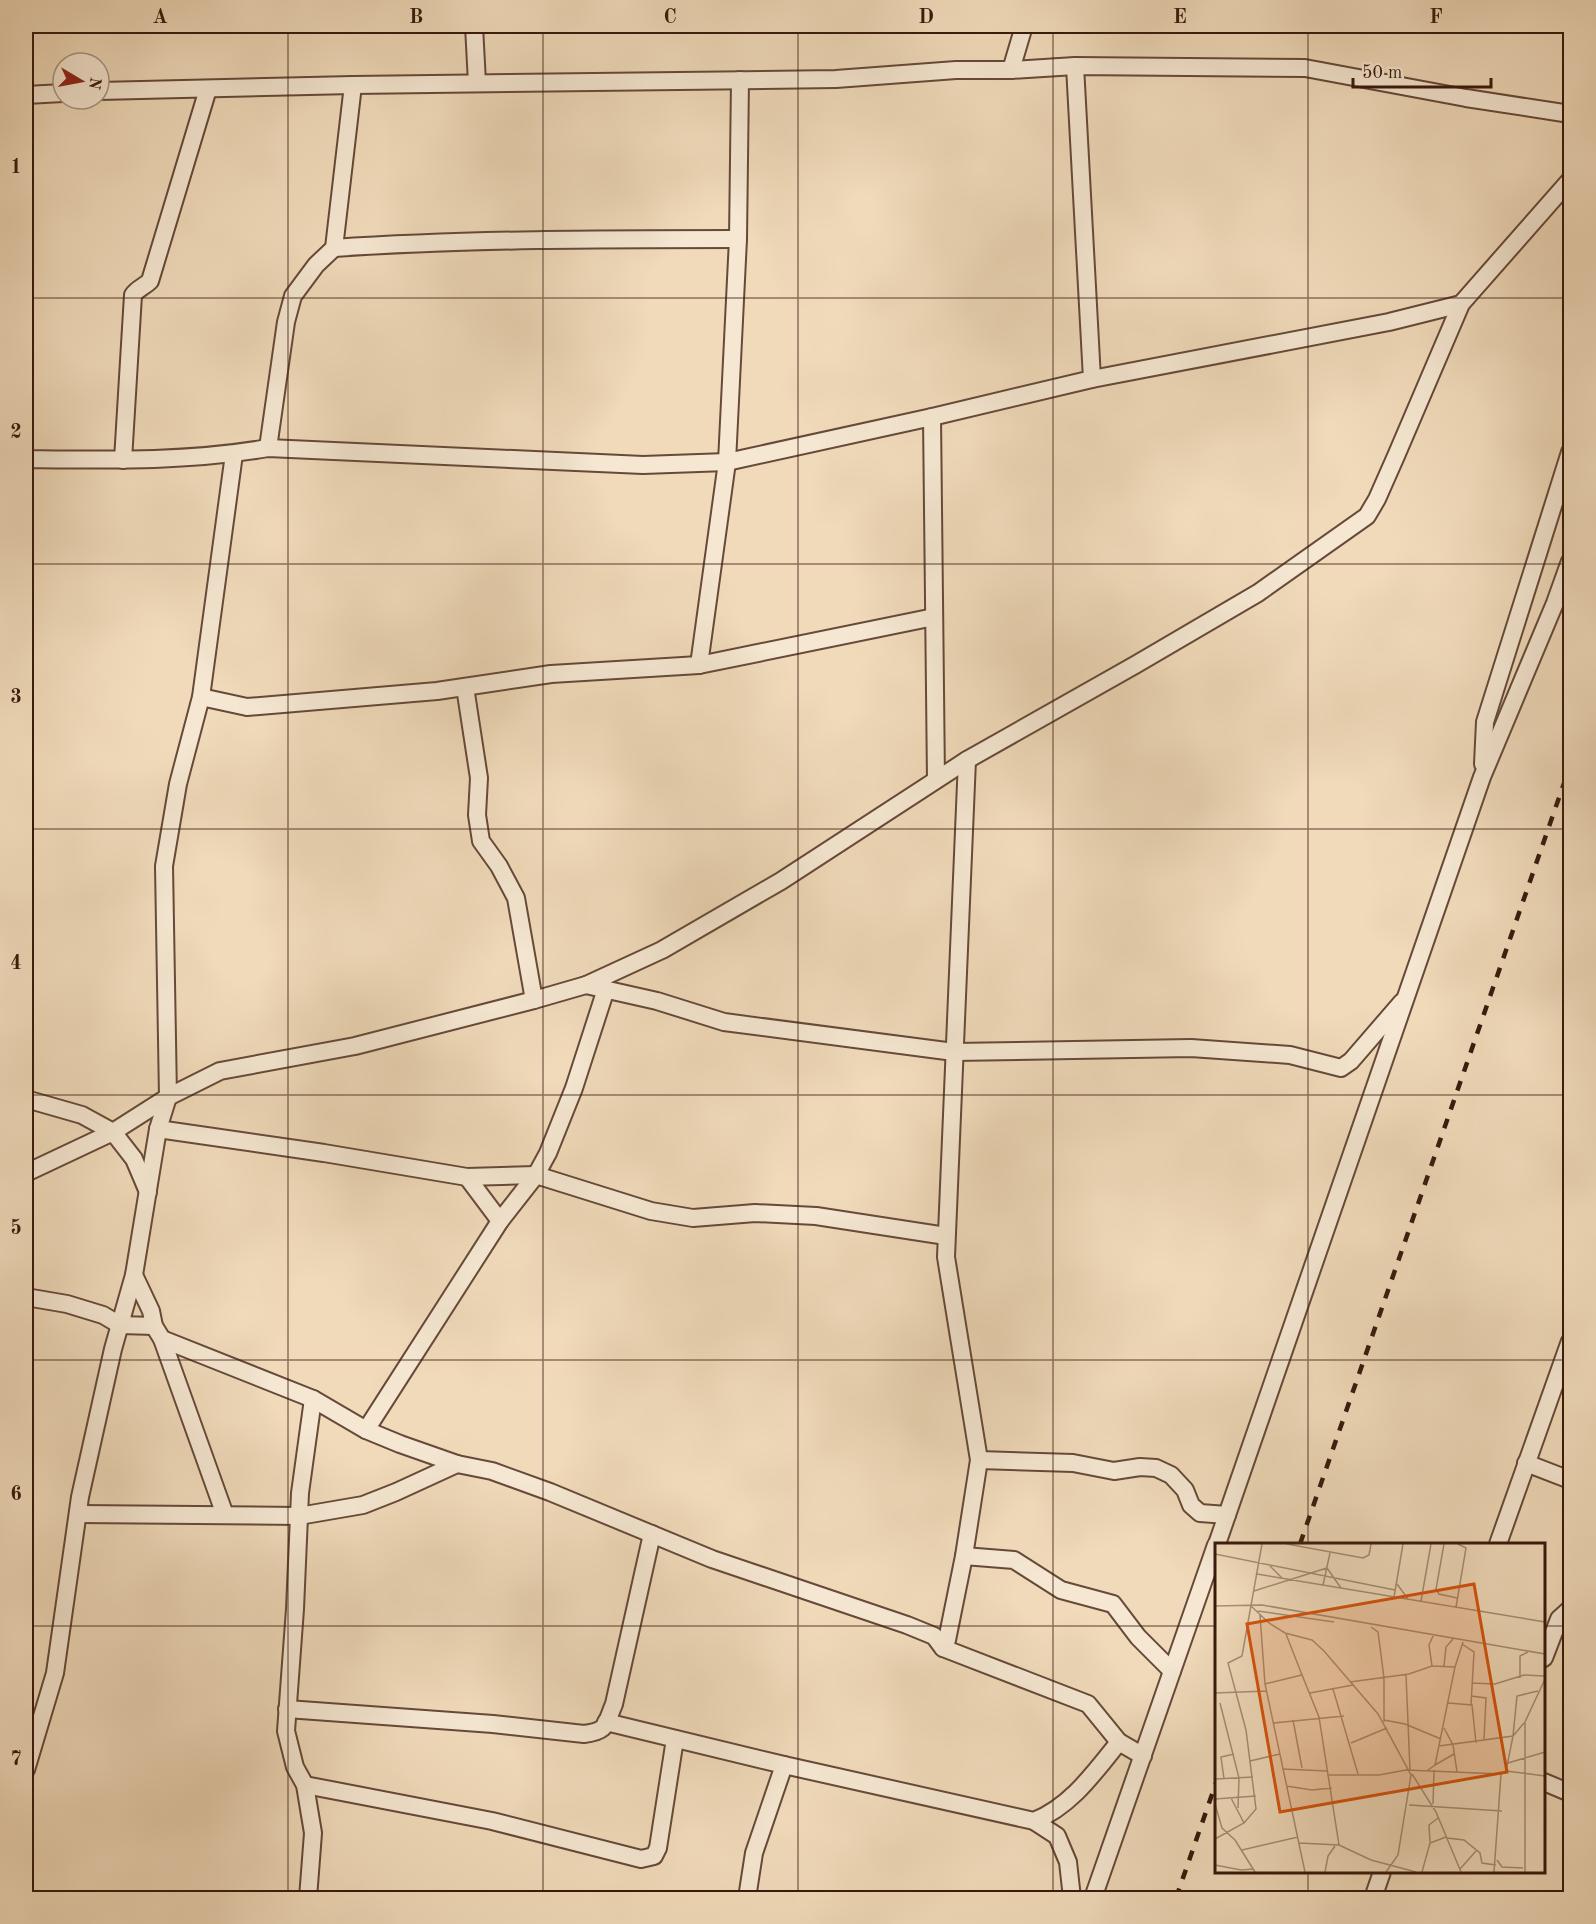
<svg xmlns="http://www.w3.org/2000/svg" width="1596" height="1924" font-family="'Old Standard TT',serif">
	<style>
		.lines { fill: none; stroke-linecap: round; stroke-linejoin: round }
		.minor-casing { stroke: #664938; stroke-width: 20 }
		.minor { stroke: #f5e7d2; stroke-width: 16 }
		.rail { stroke: #38190c; stroke-width: 4.5; stroke-dasharray: 10 10; stroke-linecap: butt }
		.grid { fill: none; stroke: #38190c; stroke-width: 1.5; stroke-opacity: 0.55 }
		.inset-road { fill: none; stroke: #a68d74; stroke-width: 1.5 }
		.view { fill: #d6530c; fill-opacity: 0.15; stroke: #d6530c; stroke-width: 3 }
		.inset-edge { fill: none; stroke: #38190c; stroke-width: 3 }
		.neatline { fill: none; stroke: #38190c; stroke-width: 2 }
		.grid-label { font-size: 20px; text-anchor: middle; font-weight: bold; fill: #38190c }
	</style>
	<rect width="100%" height="100%" fill="#f0daba"/>
	<filter id="stains"><feTurbulence type="fractalNoise" baseFrequency=".00333" numOctaves="4"/><feColorMatrix values="0 0 0 0 .2 0 0 0 0 .09 0 0 0 0 .02 0 0 0 .5 -.17"/></filter>
	<radialGradient id="worn" r=".72"><stop offset=".6" stop-color="#630" stop-opacity="0"/><stop offset="1" stop-color="#630" stop-opacity=".3"/></radialGradient>
	<g class="lines">
		<defs>
			<g id="minor">
				<path d="M 474,26 L 477,83"/>
				<path d="M 1011,70 L 1024,26"/>
				<path d="M 99,91 L 353,85 L 836,79 L 956,70 L 1011,70 L 1075,66 L 1305,68 L 1466,98 L 1570,114"/>
				<path d="M 26,95 L 63,93"/>
				<path d="M 334,248 C 469,239 603,239 738,239"/>
				<path d="M 1092,379 L 1389,322 L 1461,304"/>
				<path d="M 932,417 L 936,780"/>
				<path d="M 268,448 L 286,322 L 293,296 L 316,265 L 334,248 L 353,85"/>
				<path d="M 26,459 C 107,460 188,462 268,448 L 643,465 L 727,462 L 932,417 L 1092,379 L 1075,66"/>
				<path d="M 123,460 L 133,295 C 138,288 144,287 150,281 L 208,89"/>
				<path d="M 699,665 L 727,462 L 738,239 L 740,80"/>
				<path d="M 465,687 L 479,778 L 477,815 L 481,841 L 499,866 L 516,898 L 534,1000"/>
				<path d="M 201,697 L 247,707 L 437,691 L 551,674 L 699,665 L 934,617"/>
				<path d="M 1483,764 L 1485,722 L 1570,452"/>
				<path d="M 586,985 L 657,1001 L 724,1022 L 954,1052 L 1191,1048 L 1290,1055 L 1341,1068 L 1351,1061 L 1402,1002"/>
				<path d="M 26,1099 L 82,1115 L 113,1132 L 168,1097 L 220,1071 L 355,1046 L 534,1000 L 586,985 L 662,950 L 781,881 L 967,760 L 1135,665 L 1258,593 L 1367,516 L 1377,499 L 1396,456 L 1461,304 L 1570,180"/>
				<path d="M 158,1129 L 324,1153 L 467,1177 L 536,1175 L 651,1211 L 693,1218 L 755,1213 L 816,1216 L 946,1236"/>
				<path d="M 26,1173 L 113,1132 L 134,1159 L 148,1192"/>
				<path d="M 467,1177 L 500,1221"/>
				<path d="M 134,1275 L 151,1311 L 154,1326 L 162,1339 L 313,1399 L 366,1430 L 400,1444 L 457,1464 L 492,1471 L 550,1492 L 712,1559 L 907,1625 L 934,1636 L 943,1648 L 947,1640 L 964,1556 L 979,1460 L 946,1257 L 967,760"/>
				<path d="M 26,1297 L 67,1304 L 103,1315 L 120,1325 L 154,1326"/>
				<path d="M 162,1339 L 225,1515"/>
				<path d="M 366,1430 L 500,1221 L 536,1175 L 548,1153 L 574,1088 L 606,989"/>
				<path d="M 979,1460 L 1073,1463 L 1114,1471 L 1140,1467 L 1156,1468 L 1171,1475 L 1185,1490 L 1191,1505 L 1200,1513 L 1227,1515"/>
				<path d="M 1526,1463 L 1570,1480"/>
				<path d="M 78,1514 L 299,1516 L 363,1505 L 396,1492 L 457,1464"/>
				<path d="M 1217,1544 L 1482,777 L 1555,603 L 1570,561"/>
				<path d="M 1498,1544 L 1570,1341"/>
				<path d="M 964,1556 L 1014,1560 L 1061,1590 L 1113,1604 L 1138,1637 L 1172,1671"/>
				<path d="M 943,1648 L 1088,1704 L 1119,1742 L 1143,1756"/>
				<path d="M 1544,1658 L 1559,1619 L 1570,1609"/>
				<path d="M 287,1709 L 493,1724 L 584,1734 C 608,1731 605,1725 614,1704 L 652,1534"/>
				<path d="M 606,1722 L 784,1765 L 1034,1821 C 1071,1806 1094,1773 1119,1742"/>
				<path d="M 26,1770 L 55,1673 L 80,1497 L 113,1349 L 134,1275 L 158,1129 L 168,1097 L 164,866 L 178,784 L 201,697 L 234,454"/>
				<path d="M 1544,1782 L 1570,1793"/>
				<path d="M 305,1785 L 492,1821 L 641,1859 L 654,1856 L 658,1848 L 675,1739"/>
				<path d="M 1034,1821 L 1057,1836 L 1068,1862 L 1072,1898"/>
				<path d="M 308,1898 L 313,1833 L 305,1785 L 295,1767 L 286,1731 L 295,1609 L 300,1493 L 313,1399"/>
				<path d="M 747,1898 L 754,1853 L 784,1765"/>
				<path d="M 1093,1898 L 1216,1545"/>
				<path d="M 1373,1898 L 1382,1872"/>
			</g>
		</defs>
		<use href="#minor" class="minor-casing"/>
		<use href="#minor" class="minor"/>
		<g class="rail">
			<path d="M 1300,1544 L 1570,766"/>
			<path d="M 1176,1898 L 1216,1783"/>
		</g>
	</g>
	<path class="grid" d="M 288,26 L 288,1898M 543,26 L 543,1898M 798,26 L 798,1898M 1053,26 L 1053,1898M 1308,26 L 1308,1544M 26,298 L 1570,298M 26,564 L 1570,564M 26,829 L 1570,829M 26,1095 L 1570,1095M 26,1360 L 1570,1360M 26,1626 L 1216,1626M 1544,1626 L 1570,1626M 1308,1872 L 1308,1898"/>
	<g transform="translate(1215 1543)">
		<rect width="330" height="330" fill="#f0daba"/>
		<path class="inset-road" d="M 72,1 L 148,15 L 154,12 L 156,1M 229,1 L 221,46 L 224,51 L 242,55M 0,11 L 180,47M 53,21 L 67,35M 42,31 L 330,79M 182,41 L 193,56M 108,42 L 115,10M 39,48 L 112,25 L 126,45M 179,54 L 188,1M 206,58 L 216,1M 35,62 L 54,80 L 70,90 L 97,97 L 109,108 L 163,171 L 196,232 L 183,312 L 171,329M 0,63 L 47,62 L 330,111M 241,64 L 251,5 L 243,1M 43,68 L 119,79M 45,72 L 50,141 L 90,329M 156,84 L 163,89 L 169,135 L 169,179M 71,91 L 87,132M 247,101 L 259,109 L 256,162M 217,123 L 214,102 L 218,93M 229,123 L 231,104 L 238,96M 240,124 L 248,99M 191,132 L 195,227M 305,135 L 305,113 L 313,109M 135,139 L 194,131 L 217,123 L 240,124 L 220,222 L 213,227M 257,140 L 280,141 L 309,132 L 330,133M 50,141 L 87,132 L 104,174 L 124,302M 118,146 L 143,231M 0,150 L 52,148M 95,150 L 138,142M 256,153 L 271,155 L 269,196M 5,160 L 24,235 L 23,265M 233,160 L 257,162 L 261,200M 78,177 L 87,225M 169,177 L 190,181 L 226,196M 59,180 L 129,173M 229,185 L 238,202 L 242,229M 136,200 L 172,185M 224,203 L 298,193 L 302,153 L 323,148M 35,218 L 65,211M 293,220 L 330,209M 220,222 L 239,211M 67,226 L 112,228M 291,228 L 330,233M 197,231 L 221,269 L 246,329M 286,231 L 291,228 L 298,193 L 309,180M 114,232 L 164,232 L 191,227 L 286,231 L 279,329M 0,236 L 38,234M 9,236 L 6,214 L 19,211M 71,243 L 97,247 L 117,245M 16,255 L 29,280M 0,256 L 41,253M 0,261 L 7,285 L 20,297 L 40,329M 218,261 L 219,227M 194,262 L 287,268M 232,295 L 249,297 L 265,310 L 267,320 L 281,322M 0,296 L 29,280 L 41,266 L 31,187 L 13,120 L 27,113 L 47,1M 215,299 L 214,282 L 223,275M 84,300 L 124,302 L 156,317 L 201,329M 27,307 L 83,294M 282,317 L 287,324 L 308,325M 0,322 L 26,327 L 38,326M 245,326 L 261,308M 110,329 L 113,313 L 120,303M 207,329 L 215,300 L 231,294M 310,329 L 310,179 L 330,136"/>
		<path class="view" d="M 259,41 L 292,229 L 65,269 L 32,81 Z"/>
		<rect width="330" height="330" class="inset-edge"/>
	</g>
	<rect width="1596" height="1924" fill="none" stroke="#f0daba" stroke-width="66"/>
	<g transform="translate(81 81) rotate(100)"><circle r="28" fill="#f5e7d2" stroke="#a99583" stroke-width="1.5"/>
	<path d="M0-4.5L10 22L0 15L-10 22Z" fill="#8f2418"/>
	<text y="-9" font-size="16" font-weight="bold" text-anchor="middle" fill="#38190c">N</text>
	</g>
	<path d="M1353 78v9h138v-9" fill="none" stroke="#38190c" stroke-width="3"/>
	<text x="1362" y="78" font-size="18" fill="#38190c" stroke="#f5e7d2" stroke-width="4.5" paint-order="stroke">50 m</text>
	<rect x="33" y="33" width="1530" height="1858" class="neatline"/>
	<g class="grid-label">
		<text x="160" y="23">A</text>
		<text x="416" y="23">B</text>
		<text x="670" y="23">C</text>
		<text x="926" y="23">D</text>
		<text x="1180" y="23">E</text>
		<text x="1436" y="23">F</text>
		<text x="16" y="173">1</text>
		<text x="16" y="438">2</text>
		<text x="16" y="703">3</text>
		<text x="16" y="969">4</text>
		<text x="16" y="1234">5</text>
		<text x="16" y="1500">6</text>
		<text x="16" y="1765">7</text>
	</g>
	<rect width="100%" height="100%" filter="url(#stains)"/>
	<rect width="100%" height="100%" fill="url(#worn)"/>
</svg>
